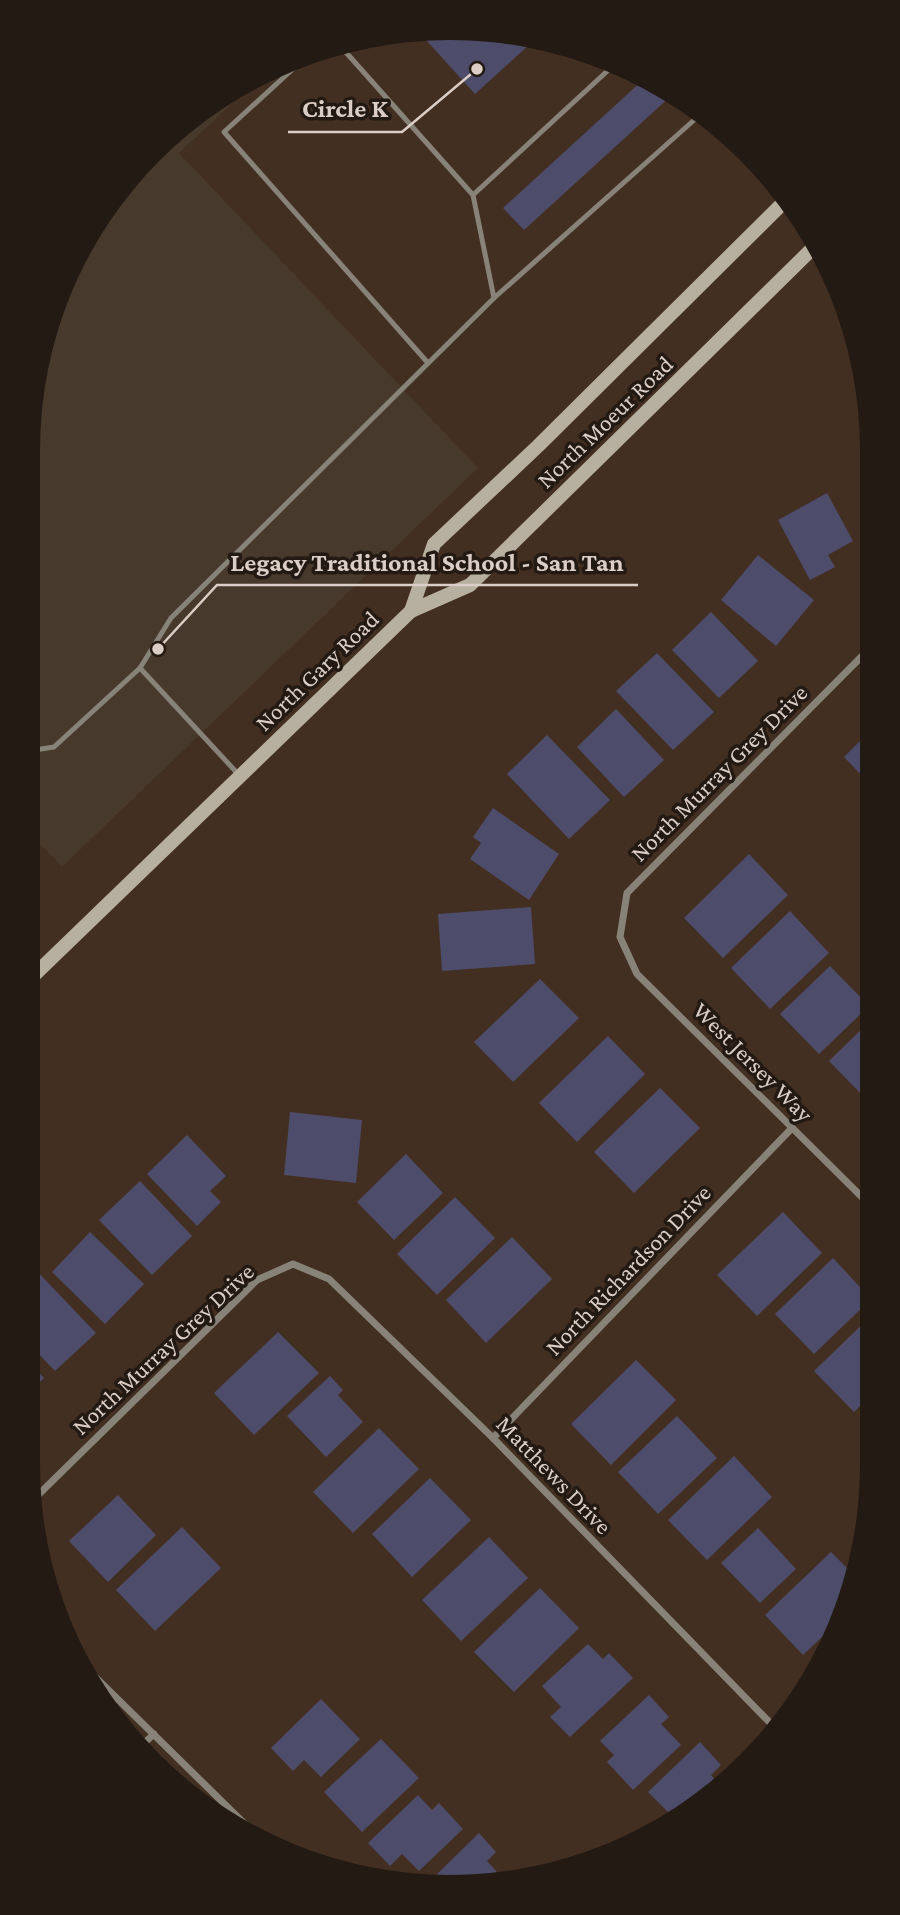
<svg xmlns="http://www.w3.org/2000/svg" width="900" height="1915" font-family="'Crimson Pro',serif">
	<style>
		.education { fill: #47392b }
		.building { fill: #4d4c6a }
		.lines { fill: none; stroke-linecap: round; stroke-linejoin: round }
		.service { stroke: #878378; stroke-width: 5 }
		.minor { stroke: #878378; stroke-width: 7 }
		.secondary { stroke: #b7af9f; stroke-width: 14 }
		.labels { text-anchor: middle; stroke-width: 7; stroke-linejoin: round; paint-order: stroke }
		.street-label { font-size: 24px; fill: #dbcec6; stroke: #231a14 }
		.leader { fill: none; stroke: #dbcec6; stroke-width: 2.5 }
		.callout-dot { fill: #dbcec6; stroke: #231a14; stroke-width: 2.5 }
		.callout-label { font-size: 26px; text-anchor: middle; font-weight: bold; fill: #dbcec6; stroke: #231a14; stroke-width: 7; stroke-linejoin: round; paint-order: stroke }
	</style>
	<rect width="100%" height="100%" fill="#432f22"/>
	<path class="education" d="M 251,86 L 179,153 L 478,468 L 62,867 L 28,831 L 28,450 L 60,288 L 152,151 Z"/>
	<g class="building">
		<path d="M 450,28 L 530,44 L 475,94 L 426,40 L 437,31 Z"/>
		<path d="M 644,79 L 672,95 L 524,230 L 503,208 Z"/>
		<path d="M 827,493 L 853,541 L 828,555 L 835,567 L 810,580 L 778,520 Z"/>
		<path d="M 758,555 L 814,600 L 776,646 L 721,600 Z"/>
		<path d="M 711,612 L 758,661 L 719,698 L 672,650 Z"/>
		<path d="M 657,653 L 714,712 L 673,750 L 616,691 Z"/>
		<path d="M 616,709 L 664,760 L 624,797 L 577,747 Z"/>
		<path d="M 869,732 L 870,747 L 870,784 L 844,757 Z"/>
		<path d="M 547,735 L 610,800 L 569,839 L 507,774 Z"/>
		<path d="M 493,808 L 559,854 L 529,900 L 470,859 L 481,843 L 473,837 Z"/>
		<path d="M 749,854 L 788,895 L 723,958 L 684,918 Z"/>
		<path d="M 531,907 L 535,964 L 442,971 L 438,914 Z"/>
		<path d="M 790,911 L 829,953 L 770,1009 L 731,968 Z"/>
		<path d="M 830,966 L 869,1006 L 819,1054 L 780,1014 Z"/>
		<path d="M 540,979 L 579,1018 L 513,1082 L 474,1042 Z"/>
		<path d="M 870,1021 L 871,1100 L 869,1102 L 829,1061 Z"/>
		<path d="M 608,1036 L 645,1074 L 577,1142 L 539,1103 Z"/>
		<path d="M 660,1088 L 700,1128 L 634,1193 L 594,1152 Z"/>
		<path d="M 290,1112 L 362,1120 L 356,1183 L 284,1175 Z"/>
		<path d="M 187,1135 L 226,1176 L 210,1191 L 221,1202 L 197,1226 L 147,1174 Z"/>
		<path d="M 406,1154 L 443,1193 L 394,1240 L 357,1202 Z"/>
		<path d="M 140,1181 L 192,1236 L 152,1275 L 99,1220 Z"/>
		<path d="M 455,1197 L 495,1238 L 437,1295 L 397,1254 Z"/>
		<path d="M 783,1212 L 822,1253 L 757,1316 L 717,1275 Z"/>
		<path d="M 90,1232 L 144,1284 L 105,1324 L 52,1272 Z"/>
		<path d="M 512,1237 L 552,1279 L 486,1343 L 446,1300 Z"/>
		<path d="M 833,1258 L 871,1299 L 814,1354 L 775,1314 Z"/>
		<path d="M 33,1267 L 96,1333 L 55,1371 L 28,1343 L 28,1272 Z"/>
		<path d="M 871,1316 L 872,1394 L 854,1412 L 814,1371 Z"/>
		<path d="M 278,1332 L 319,1373 L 254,1435 L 214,1393 Z"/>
		<path d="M 636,1360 L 676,1400 L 611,1465 L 571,1424 Z"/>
		<path d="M 28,1361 L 44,1378 L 28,1393 Z"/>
		<path d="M 330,1376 L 343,1390 L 338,1395 L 363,1422 L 326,1457 L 287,1416 Z"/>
		<path d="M 677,1416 L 717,1458 L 658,1514 L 618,1472 Z"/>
		<path d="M 379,1428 L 419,1469 L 353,1533 L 313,1492 Z"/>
		<path d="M 734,1456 L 772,1497 L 707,1560 L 668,1520 Z"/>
		<path d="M 430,1478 L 471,1520 L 412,1577 L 372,1534 Z"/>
		<path d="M 118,1495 L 156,1535 L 108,1582 L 69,1541 Z"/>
		<path d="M 182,1527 L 221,1568 L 155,1631 L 116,1590 Z"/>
		<path d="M 758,1528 L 796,1569 L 760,1603 L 721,1563 Z"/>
		<path d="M 489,1537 L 528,1578 L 461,1641 L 422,1600 Z"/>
		<path d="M 831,1552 L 851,1572 L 841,1619 L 803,1655 L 765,1615 Z"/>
		<path d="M 540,1588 L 579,1628 L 514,1692 L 474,1652 Z"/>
		<path d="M 588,1644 L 603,1659 L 609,1653 L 633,1678 L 570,1737 L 550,1717 L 561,1707 L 542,1686 Z"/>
		<path d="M 649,1695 L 669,1717 L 661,1724 L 681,1745 L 633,1790 L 607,1762 L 614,1755 L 600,1741 Z"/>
		<path d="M 321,1699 L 360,1739 L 321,1777 L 304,1760 L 293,1771 L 271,1748 Z"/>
		<path d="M 381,1739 L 419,1778 L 362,1832 L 324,1792 Z"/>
		<path d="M 700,1742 L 721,1765 L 711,1775 L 717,1782 L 672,1816 L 648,1792 Z"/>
		<path d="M 418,1795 L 432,1810 L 439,1803 L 463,1829 L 419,1871 L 402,1854 L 390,1866 L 368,1843 Z"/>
		<path d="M 479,1833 L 496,1852 L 487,1861 L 507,1883 L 430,1881 Z"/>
	</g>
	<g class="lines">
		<g class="service">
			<path d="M 343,49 L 473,195"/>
			<path d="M 307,56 L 224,132 L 428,363"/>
			<path d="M 494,298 L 702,113"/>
			<path d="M 28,751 L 54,747 L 140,668"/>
			<path d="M 239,775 L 140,668 L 171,618 L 494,298 L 473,195 L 616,63"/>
		</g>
		<g class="minor">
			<path d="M 869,649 L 627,893 L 620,937 L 637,974 L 871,1206"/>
			<path d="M 493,1438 L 792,1128"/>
			<path d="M 34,1499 L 257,1280 L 293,1264 L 329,1279 L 493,1438 L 776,1729"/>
			<path d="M 86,1668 L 253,1832"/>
			<path d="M 141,1746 L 154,1734"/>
		</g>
		<g class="secondary">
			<path d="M 411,611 L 470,585 L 815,246"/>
			<path d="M 28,981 L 411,611 L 434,544 L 538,446 L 788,198"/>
		</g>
	</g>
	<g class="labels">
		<g class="street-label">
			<text transform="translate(605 422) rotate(-44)" y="8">North Moeur Road</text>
			<text transform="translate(317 671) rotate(-44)" y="8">North Gary Road</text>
			<text transform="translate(719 773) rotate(-45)" y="8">North Murray Grey Drive</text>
			<text transform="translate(753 1062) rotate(45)" y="8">West Jersey Way</text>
			<text transform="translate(628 1270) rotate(-46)" y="8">North Richardson Drive</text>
			<text transform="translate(163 1349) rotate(-43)" y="8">North Murray Grey Drive</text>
			<text transform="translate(554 1475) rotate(46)" y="8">Matthews Drive</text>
		</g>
	</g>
	<path d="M0 0H900V1915H0ZM450 40H450A410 410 0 0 1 860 450V1465A410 410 0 0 1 450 1875H450A410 410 0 0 1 40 1465V450A410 410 0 0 1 450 40Z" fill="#231a14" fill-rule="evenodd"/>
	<path class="leader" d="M477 69L402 132H288M158 649L217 585H638"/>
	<g class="callout-dot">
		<circle cx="477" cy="69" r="7"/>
		<circle cx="158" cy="649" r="7"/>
	</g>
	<g class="callout-label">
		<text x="345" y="117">Circle K</text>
		<text x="427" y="571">Legacy Traditional School - San Tan</text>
	</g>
</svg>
